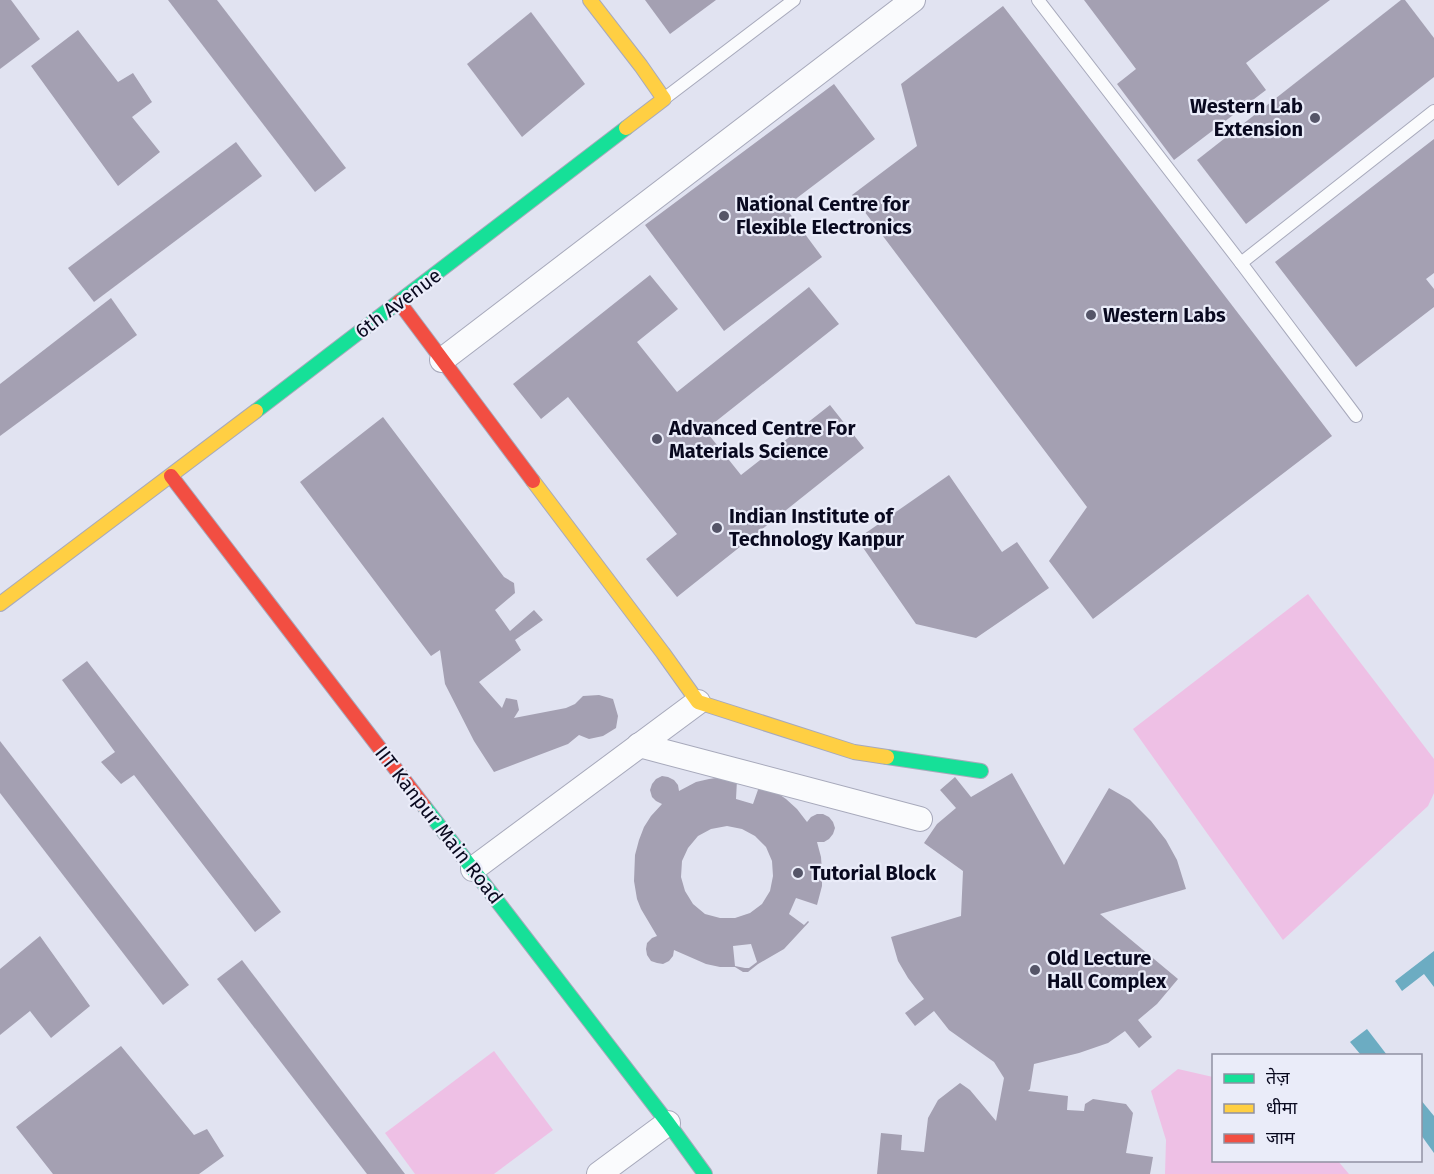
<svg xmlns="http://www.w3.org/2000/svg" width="1434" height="1174" font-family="'Fira Sans','Noto Sans Devanagari',sans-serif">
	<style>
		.green { fill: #eec0e5 }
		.water { fill: #6cacc2 }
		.building { fill: #a4a0b2; fill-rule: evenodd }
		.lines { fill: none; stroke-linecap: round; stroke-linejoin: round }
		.lane-casing { stroke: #a7a9bb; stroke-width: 14 }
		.street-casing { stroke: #a7a9bb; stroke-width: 26 }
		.fast-casing { stroke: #a7a9bb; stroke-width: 16 }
		.slow-casing { stroke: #a7a9bb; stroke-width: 16 }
		.jam-casing { stroke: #a7a9bb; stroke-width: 16 }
		.lane { stroke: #fafbfd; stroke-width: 12 }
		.street { stroke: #fafbfd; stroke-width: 24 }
		.fast { stroke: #16e098; stroke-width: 14 }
		.slow { stroke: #ffcf43; stroke-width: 14 }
		.jam { stroke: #f24e42; stroke-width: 14 }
		.poi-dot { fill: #555568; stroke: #eaecf9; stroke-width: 2 }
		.labels { text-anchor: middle; stroke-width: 4.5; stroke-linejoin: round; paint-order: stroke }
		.poi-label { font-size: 20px; font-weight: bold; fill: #09091f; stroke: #eaecf9; text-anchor: start }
		.street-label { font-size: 20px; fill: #09091f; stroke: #eaecf9 }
	</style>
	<rect width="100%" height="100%" fill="#e1e3f1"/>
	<g class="green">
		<path d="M 1308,594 L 1434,759 L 1434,793 L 1428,806 L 1283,940 L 1133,729 Z"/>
		<path d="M 494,1051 L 553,1130 L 494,1174 L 415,1174 L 385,1133 Z"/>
		<path d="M 1178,1069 L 1213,1077 L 1214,1160 L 1338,1161 L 1349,1174 L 1165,1174 L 1166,1140 L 1151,1091 Z"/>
	</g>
	<g class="water">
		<path d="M 1434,951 L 1434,987 L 1424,974 L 1402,991 L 1395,981 Z"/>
		<path d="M 1367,1029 L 1387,1055 L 1361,1055 L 1350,1042 Z"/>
		<path d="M 1420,1099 L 1434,1116 L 1434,1153 L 1421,1135 Z"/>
	</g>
	<g class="building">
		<path d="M 0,0 L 11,0 L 40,39 L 0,69 Z"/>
		<path d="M 168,0 L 217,0 L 346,168 L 315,192 Z"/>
		<path d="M 645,0 L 716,0 L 670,34 Z"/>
		<path d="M 1084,0 L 1330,0 L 1246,63 L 1266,90 L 1174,160 L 1117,84 L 1136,69 Z"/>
		<path d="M 1401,0 L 1405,0 L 1434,38 L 1434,77 L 1246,224 L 1197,160 Z"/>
		<path d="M 1003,6 L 1332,436 L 1093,619 L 1049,561 L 1087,507 L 852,195 L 917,146 L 901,84 Z"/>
		<path d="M 531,12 L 585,84 L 522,137 L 467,64 Z"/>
		<path d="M 78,30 L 118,82 L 133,73 L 152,102 L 132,117 L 160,152 L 118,186 L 31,66 Z"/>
		<path d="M 834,84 L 875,139 L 785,207 L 822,257 L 724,331 L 645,225 Z"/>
		<path d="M 1434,139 L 1434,273 L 1426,279 L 1434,289 L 1434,307 L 1356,367 L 1275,262 Z"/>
		<path d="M 236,142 L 262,176 L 94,302 L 68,268 Z"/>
		<path d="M 650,275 L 678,309 L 637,342 L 677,392 L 809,287 L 839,324 L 705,430 L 741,475 L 830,405 L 864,448 L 677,597 L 646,559 L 677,534 L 568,397 L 541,419 L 513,384 Z"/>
		<path d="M 111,298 L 137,335 L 0,436 L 0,384 Z"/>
		<path d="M 383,417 L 504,577 L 514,583 L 515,593 L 495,610 L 510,631 L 534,610 L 543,620 L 515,640 L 521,650 L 479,682 L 502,708 L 506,698 L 517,700 L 519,710 L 514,718 L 566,708 L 575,704 L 583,696 L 599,695 L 613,699 L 618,716 L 616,728 L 603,736 L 589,739 L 579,735 L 568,744 L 494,772 L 474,741 L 445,684 L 440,650 L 431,656 L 300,482 Z"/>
		<path d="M 949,475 L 1002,552 L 1017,542 L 1049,588 L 976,638 L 916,624 L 857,539 Z"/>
		<path d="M 87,661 L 281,912 L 255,932 L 134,775 L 121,784 L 101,762 L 115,752 L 62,680 Z"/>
		<path d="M 0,741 L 189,985 L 163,1005 L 0,793 Z"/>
		<path d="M 1012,773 L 1064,865 L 1109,788 L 1130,800 L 1151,821 L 1166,840 L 1177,860 L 1186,889 L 1100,914 L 1178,979 L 1157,1004 L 1138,1020 L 1152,1037 L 1139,1048 L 1125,1031 L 1108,1043 L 1079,1053 L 1034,1064 L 1030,1089 L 1028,1091 L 1068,1096 L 1067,1110 L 1084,1111 L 1085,1104 L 1093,1099 L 1126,1104 L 1133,1113 L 1126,1153 L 1153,1157 L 1150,1174 L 877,1174 L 881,1133 L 902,1135 L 901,1150 L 924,1152 L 928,1118 L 938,1100 L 960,1083 L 970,1090 L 996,1121 L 1004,1078 L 994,1062 L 949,1030 L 934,1011 L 915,1026 L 905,1013 L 924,999 L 908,978 L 898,961 L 891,937 L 961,916 L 963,871 L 924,843 L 937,824 L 956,808 L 940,790 L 955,777 L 971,797 Z"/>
		<path d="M 662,776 L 668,777 L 674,780 L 678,785 L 679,791 L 696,782 L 709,779 L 723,777 L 737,780 L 736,799 L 753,804 L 760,784 L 773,790 L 786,799 L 797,809 L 807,822 L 811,817 L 817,814 L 823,814 L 829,817 L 833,822 L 835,828 L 833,834 L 829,839 L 824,842 L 817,842 L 821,857 L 822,871 L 822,886 L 817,905 L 796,898 L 789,914 L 804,925 L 808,921 L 809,922 L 784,949 L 758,964 L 748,972 L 743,972 L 735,967 L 720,967 L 706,964 L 674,950 L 673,956 L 669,961 L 663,964 L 657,963 L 651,961 L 647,955 L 646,949 L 647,943 L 652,938 L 657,936 L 641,909 L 637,899 L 634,881 L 635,855 L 639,840 L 644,827 L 651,816 L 662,804 L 656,801 L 652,797 L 650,790 L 652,784 L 656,779 ZM 727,826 L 742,829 L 755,836 L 766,847 L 772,861 L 773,876 L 770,891 L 762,904 L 750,913 L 735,918 L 720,918 L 705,914 L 693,904 L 685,891 L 681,877 L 682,861 L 688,848 L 698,836 L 711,829 ZM 751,944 L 757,962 L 749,968 L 745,968 L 735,966 L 733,946 Z"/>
		<path d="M 40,936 L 90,1006 L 51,1038 L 30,1011 L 0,1035 L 0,969 Z"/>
		<path d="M 242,960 L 405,1174 L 367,1174 L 217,979 Z"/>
		<path d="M 121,1046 L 194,1135 L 207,1129 L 224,1156 L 199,1174 L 53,1174 L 16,1127 Z"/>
	</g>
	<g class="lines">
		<defs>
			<g id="lane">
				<path d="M 1038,0 L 1241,263 L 1356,416"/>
				<path d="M 665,98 L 794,0"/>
				<path d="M 1241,263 L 1434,111"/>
			</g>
			<g id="street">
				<path d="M 442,360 L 913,0"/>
				<path d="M 639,745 L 920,819"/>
				<path d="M 473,869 L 698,702"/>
				<path d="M 599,1174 L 668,1123"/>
			</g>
			<g id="fast">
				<path d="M 256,411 L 626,128"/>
				<path d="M 887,757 L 981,771"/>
				<path d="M 424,806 L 668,1123 L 705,1174"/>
			</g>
			<g id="slow">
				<path d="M 590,0 L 641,66 L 664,99 L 626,128"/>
				<path d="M 533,481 L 663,653 L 698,702 L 854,752 L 887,757"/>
				<path d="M 0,604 L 256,411"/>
			</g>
			<g id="jam">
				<path d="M 399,302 L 533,481"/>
				<path d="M 171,476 L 424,806"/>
			</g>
		</defs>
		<use href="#lane" class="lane-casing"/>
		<use href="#street" class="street-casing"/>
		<use href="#fast" class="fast-casing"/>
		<use href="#slow" class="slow-casing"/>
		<use href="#jam" class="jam-casing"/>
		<use href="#lane" class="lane"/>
		<use href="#street" class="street"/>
		<use href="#fast" class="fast"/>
		<use href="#slow" class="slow"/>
		<use href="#jam" class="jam"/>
	</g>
	<g class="poi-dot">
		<circle cx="1315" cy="118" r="6"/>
		<circle cx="724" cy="216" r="6"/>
		<circle cx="1091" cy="315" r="6"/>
		<circle cx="657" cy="439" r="6"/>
		<circle cx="717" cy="528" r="6"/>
		<circle cx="798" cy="873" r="6"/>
		<circle cx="1035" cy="970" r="6"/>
	</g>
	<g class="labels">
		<g class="poi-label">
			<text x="1303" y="113" text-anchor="end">Western Lab<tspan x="1303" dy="23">Extension</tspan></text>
			<text x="736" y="211">National Centre for<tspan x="736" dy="23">Flexible Electronics</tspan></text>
			<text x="1103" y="322">Western Labs</text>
			<text x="669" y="435">Advanced Centre For<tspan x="669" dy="23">Materials Science</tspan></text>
			<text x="729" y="523">Indian Institute of<tspan x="729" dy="23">Technology Kanpur</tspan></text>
			<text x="810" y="880">Tutorial Block</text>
			<text x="1047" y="965">Old Lecture<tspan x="1047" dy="23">Hall Complex</tspan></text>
		</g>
		<g class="street-label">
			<text transform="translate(398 303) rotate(-37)" y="7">6th Avenue</text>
			<text transform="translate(439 825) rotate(52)" y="7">IIT Kanpur Main Road</text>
		</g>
	</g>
	<rect x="1212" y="1054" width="210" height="108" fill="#eaecf9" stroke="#9091a2" stroke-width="1.5"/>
	<rect x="1224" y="1074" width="30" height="9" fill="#16e098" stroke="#9091a2" stroke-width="1.5"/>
	<text x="1266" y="1084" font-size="18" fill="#09091f">तेज़</text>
	<rect x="1224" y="1104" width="30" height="9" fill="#ffcf43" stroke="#9091a2" stroke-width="1.5"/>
	<text x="1266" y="1114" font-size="18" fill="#09091f">धीमा</text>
	<rect x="1224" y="1134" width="30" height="9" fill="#f24e42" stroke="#9091a2" stroke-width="1.5"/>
	<text x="1266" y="1144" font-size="18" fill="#09091f">जाम</text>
</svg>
